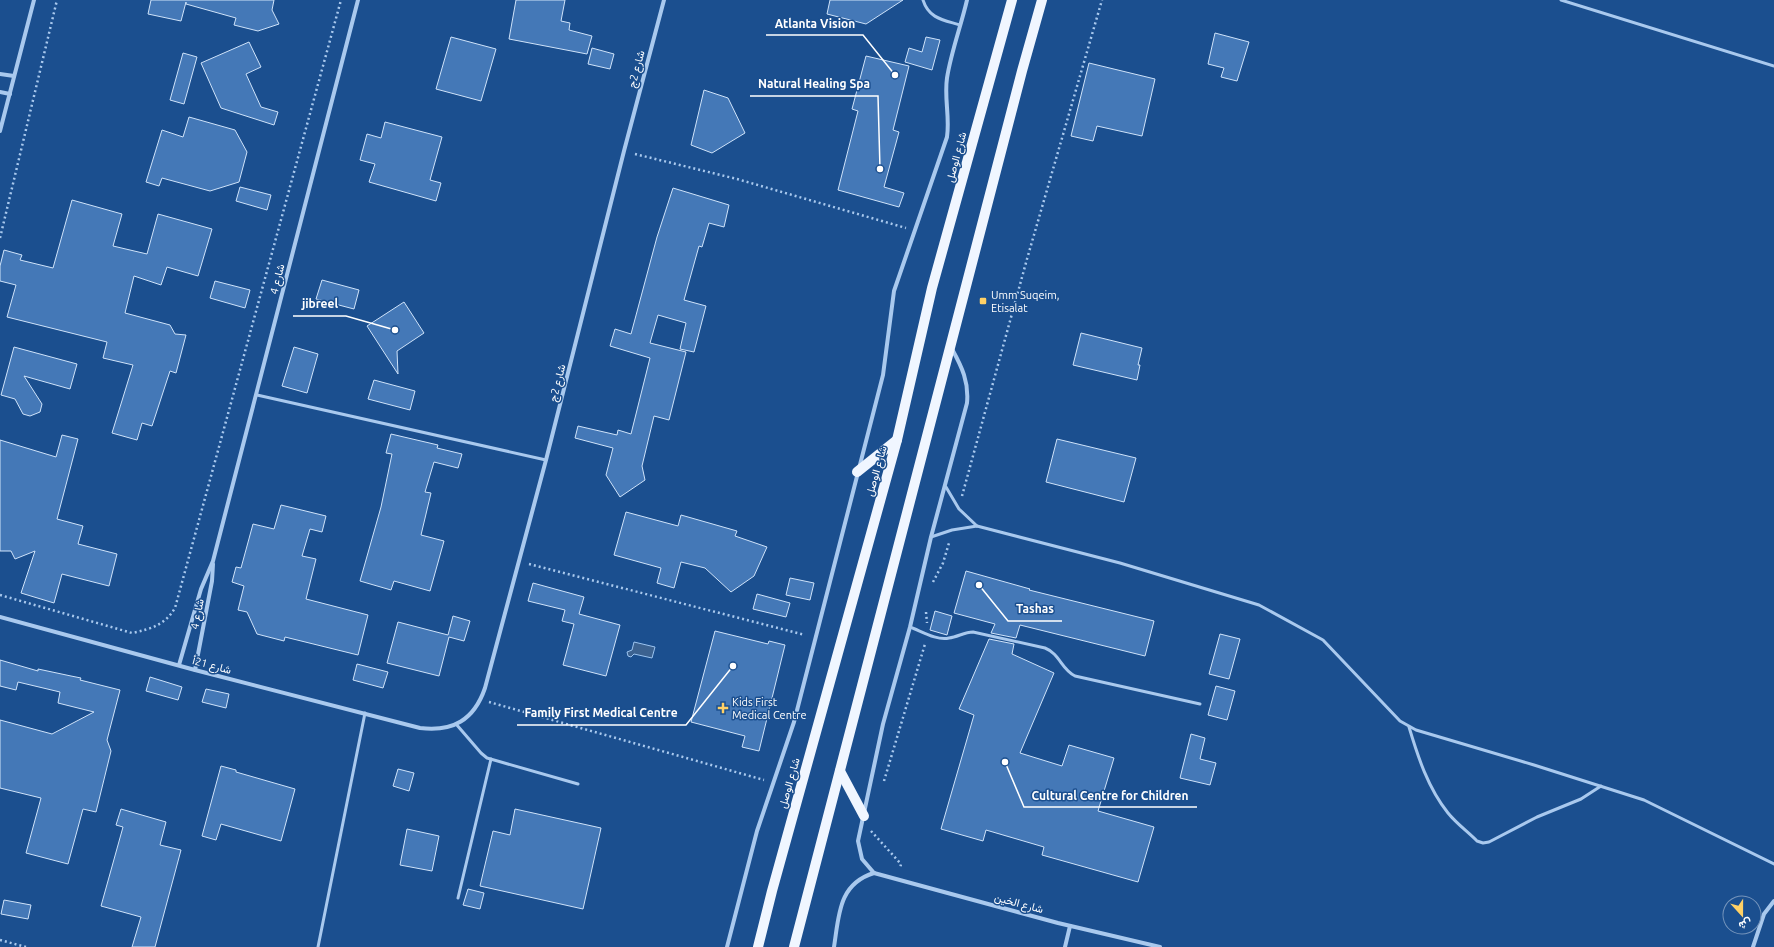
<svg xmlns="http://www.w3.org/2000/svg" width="1774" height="947" font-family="Ubuntu,Vazirmatn,sans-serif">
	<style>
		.water { fill: #3c6290; stroke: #9cc4f0 }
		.building { fill: #4478b7; stroke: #cfe3fa }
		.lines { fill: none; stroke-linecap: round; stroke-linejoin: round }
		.path { stroke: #a9c9ee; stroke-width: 2.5; stroke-dasharray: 2 3; stroke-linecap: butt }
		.service { stroke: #a9c9ee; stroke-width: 3 }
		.minor { stroke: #a9c9ee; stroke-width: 4 }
		.primary { stroke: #f0f6ff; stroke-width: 10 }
		.poi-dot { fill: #ffd166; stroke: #1b4f8f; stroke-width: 1.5 }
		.labels { text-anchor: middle; stroke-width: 3; stroke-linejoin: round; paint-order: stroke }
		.street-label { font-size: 11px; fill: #fff; stroke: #1b4f8f }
		.poi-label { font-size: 11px; fill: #fff; stroke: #1b4f8f; text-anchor: start }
		.leader { fill: none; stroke: #fff; stroke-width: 1.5 }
		.callout-dot { fill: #fff; stroke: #1b4f8f; stroke-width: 1.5 }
		.callout-label { font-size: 12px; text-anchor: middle; font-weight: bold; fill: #fff; stroke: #1b4f8f; stroke-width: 3; stroke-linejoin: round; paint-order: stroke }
	</style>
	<rect width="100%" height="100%" fill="#1b4f8f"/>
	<path class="water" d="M 634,642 L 655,647 L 652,658 L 634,654 L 631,657 L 628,656 L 627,652 L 632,650 Z"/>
	<g class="building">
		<path d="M 151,0 L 274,0 L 272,10 L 279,24 L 258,31 L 234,25 L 236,18 L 186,4 L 186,2 L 181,21 L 148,14 Z"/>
		<path d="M 516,0 L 565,0 L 561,21 L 570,23 L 569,30 L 592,36 L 587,54 L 509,39 Z"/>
		<path d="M 830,0 L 903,0 L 866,24 L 827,14 Z"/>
		<path d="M 1215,33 L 1249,42 L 1237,81 L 1221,77 L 1224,68 L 1208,64 Z"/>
		<path d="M 451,37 L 496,49 L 481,101 L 436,89 Z"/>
		<path d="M 926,37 L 940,40 L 932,70 L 905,62 L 909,48 L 922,52 Z"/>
		<path d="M 249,42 L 261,67 L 246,74 L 261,107 L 278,112 L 274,125 L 221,108 L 201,63 Z"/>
		<path d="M 592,48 L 614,54 L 610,69 L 588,64 Z"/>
		<path d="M 183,53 L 197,57 L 184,104 L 170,100 Z"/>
		<path d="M 866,56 L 909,66 L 893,130 L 899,132 L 884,187 L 904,193 L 899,207 L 838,190 L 858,111 L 852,109 Z"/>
		<path d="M 1089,63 L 1155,79 L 1142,136 L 1097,126 L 1093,141 L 1071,136 Z"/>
		<path d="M 704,90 L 728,98 L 745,133 L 712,153 L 691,145 Z"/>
		<path d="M 189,117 L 235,130 L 247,152 L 239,182 L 210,191 L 162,178 L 159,186 L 146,182 L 162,130 L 183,137 Z"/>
		<path d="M 385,122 L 442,137 L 430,180 L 441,183 L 436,201 L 369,182 L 375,164 L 360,160 L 367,134 L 381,138 Z"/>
		<path d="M 240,187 L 271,195 L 267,210 L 236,201 Z"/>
		<path d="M 673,188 L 729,205 L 724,227 L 709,223 L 702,247 L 699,246 L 684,300 L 706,306 L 694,352 L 680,349 L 686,323 L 658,315 L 650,343 L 686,352 L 669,420 L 654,416 L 642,466 L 645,480 L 620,497 L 606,475 L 613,448 L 575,438 L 578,426 L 617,435 L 618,430 L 631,434 L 650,358 L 610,346 L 615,329 L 631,334 L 657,237 Z"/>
		<path d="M 72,200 L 122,214 L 113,246 L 147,254 L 158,214 L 212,229 L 198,276 L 167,267 L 161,285 L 134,276 L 125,313 L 170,325 L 175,334 L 186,335 L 176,373 L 170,371 L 152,426 L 142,423 L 137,440 L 112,433 L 133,365 L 103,358 L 107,342 L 7,317 L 16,285 L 0,281 L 0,266 L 4,250 L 22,255 L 20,260 L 53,268 Z"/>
		<path d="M 322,280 L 359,290 L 354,309 L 316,299 Z"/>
		<path d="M 215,281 L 250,290 L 245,308 L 210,298 Z"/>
		<path d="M 404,302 L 424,333 L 397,351 L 398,374 L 367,326 Z"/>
		<path d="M 1081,333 L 1142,348 L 1138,365 L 1140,365 L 1137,380 L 1073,365 Z"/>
		<path d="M 14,347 L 77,364 L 70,389 L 24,376 L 42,404 L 40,412 L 30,416 L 23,414 L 15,399 L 1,395 Z"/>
		<path d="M 294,347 L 318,354 L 307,393 L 282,386 Z"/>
		<path d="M 374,380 L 415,391 L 410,410 L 368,399 Z"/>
		<path d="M 391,434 L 438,445 L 437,448 L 462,454 L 458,468 L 434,462 L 425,492 L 431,493 L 421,535 L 444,541 L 430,591 L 394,581 L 391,590 L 360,581 L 381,507 L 392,454 L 386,453 Z"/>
		<path d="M 62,435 L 78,439 L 57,519 L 83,526 L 78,544 L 117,554 L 109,586 L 62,574 L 54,603 L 21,593 L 35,551 L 15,559 L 11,551 L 0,551 L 0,440 L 56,457 Z"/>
		<path d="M 1057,439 L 1136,458 L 1124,502 L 1046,482 Z"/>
		<path d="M 281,505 L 326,516 L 322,532 L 310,529 L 302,556 L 316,559 L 306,599 L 368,615 L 358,655 L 285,637 L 284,641 L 257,634 L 247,612 L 238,610 L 244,586 L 232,582 L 236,567 L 241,568 L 253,524 L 274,529 Z"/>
		<path d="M 626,512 L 678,526 L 681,515 L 737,531 L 735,536 L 767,547 L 754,576 L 731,592 L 705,568 L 681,562 L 674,588 L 657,583 L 661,568 L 614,555 Z"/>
		<path d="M 966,571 L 1030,589 L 1029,590 L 1154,621 L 1145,656 L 1020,625 L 1016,638 L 991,633 L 995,624 L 954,613 Z"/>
		<path d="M 790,578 L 814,583 L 810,600 L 786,595 Z"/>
		<path d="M 533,583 L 584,597 L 579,614 L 620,625 L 606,676 L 563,665 L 574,624 L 562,621 L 565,610 L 528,601 Z"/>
		<path d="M 757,594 L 790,603 L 786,617 L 753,609 Z"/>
		<path d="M 935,611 L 952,616 L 947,635 L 930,630 Z"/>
		<path d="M 453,616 L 470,621 L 464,641 L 449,637 L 439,676 L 387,663 L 398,622 L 448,635 Z"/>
		<path d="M 715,631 L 768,644 L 769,641 L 785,645 L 759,751 L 742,747 L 745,736 L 691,722 Z"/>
		<path d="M 1220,634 L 1240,639 L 1229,679 L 1209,674 Z"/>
		<path d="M 989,639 L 1014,644 L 1012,654 L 1054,673 L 1020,753 L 1062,766 L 1069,745 L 1114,758 L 1098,811 L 1154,827 L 1138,882 L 1042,855 L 1044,847 L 986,830 L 983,841 L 941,829 L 974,715 L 959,709 Z"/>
		<path d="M 0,660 L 38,671 L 38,669 L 71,676 L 81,678 L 80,680 L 120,690 L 107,740 L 111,751 L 96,812 L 83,809 L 68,864 L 26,853 L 41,798 L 0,788 L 0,720 L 52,734 L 94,712 L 58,703 L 60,692 L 18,682 L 16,690 L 0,686 Z"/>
		<path d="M 357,664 L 388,672 L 383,688 L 353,680 Z"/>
		<path d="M 150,677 L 182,687 L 178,700 L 146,691 Z"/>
		<path d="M 1216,686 L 1235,691 L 1227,720 L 1208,715 Z"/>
		<path d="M 206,689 L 229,694 L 226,708 L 202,702 Z"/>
		<path d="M 1191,734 L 1205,738 L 1200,759 L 1216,763 L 1210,785 L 1180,778 Z"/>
		<path d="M 221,766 L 236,770 L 236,772 L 295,789 L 281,841 L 221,824 L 216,840 L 202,836 Z"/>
		<path d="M 398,769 L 414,773 L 409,791 L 393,786 Z"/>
		<path d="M 121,809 L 166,822 L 160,845 L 181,850 L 155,947 L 132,947 L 141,917 L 101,906 L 123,827 L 116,825 Z"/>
		<path d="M 515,809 L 601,828 L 583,909 L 480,886 L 493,831 L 510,835 Z"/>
		<path d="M 407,829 L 439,836 L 432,871 L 400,865 Z"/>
		<path d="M 468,889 L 484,893 L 480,909 L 463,905 Z"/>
		<path d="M 4,900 L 31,905 L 28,919 L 1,914 Z"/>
	</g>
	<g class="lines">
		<g class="path">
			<path d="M 635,154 L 737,179 L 906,228"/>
			<path d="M 0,238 L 57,0"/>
			<path d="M 962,496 L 1027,259 L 1102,0"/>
			<path d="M 529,564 L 805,635"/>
			<path d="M 933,582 L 943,563 L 949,543"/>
			<path d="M 0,595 L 132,633 C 151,629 165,625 175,608 L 341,0"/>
			<path d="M 926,612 L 927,623"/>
			<path d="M 489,702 L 764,780"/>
			<path d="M 884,781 L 925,644"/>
			<path d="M 871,831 L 901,864 L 900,869"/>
			<path d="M 0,940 L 26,947"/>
		</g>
		<g class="service">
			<path d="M 923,0 C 929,19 944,20 960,25"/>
			<path d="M 1561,0 L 1774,66"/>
			<path d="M 257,395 L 546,460"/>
			<path d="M 946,487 L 959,509 L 977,526"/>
			<path d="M 931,537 L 952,530 L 977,526 L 1120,563 L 1259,605 L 1323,640 L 1400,721 L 1416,730 L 1534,765 L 1644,800 L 1774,864"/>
			<path d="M 910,627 C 921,631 937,641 949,638 C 958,637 964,632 973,632 L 1045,648 C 1060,654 1061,669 1075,676 L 1200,704"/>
			<path d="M 456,724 L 481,753 L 487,758 L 578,784"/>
			<path d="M 1409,727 C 1418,757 1428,788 1448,813 C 1456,823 1468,832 1477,841 L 1483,843 L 1489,842 L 1537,817 L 1581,799 L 1601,786"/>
			<path d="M 458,898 L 491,759"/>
			<path d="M 318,947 L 365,713"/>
		</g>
		<g class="minor">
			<path d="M 0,74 L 14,76"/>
			<path d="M 0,92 L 10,94"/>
			<path d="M 0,131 L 34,0"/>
			<path d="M 0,617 L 195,670 L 420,728 C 453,732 474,720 485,688 L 546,460 L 624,151 L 664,0"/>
			<path d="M 179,665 L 201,589 L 213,561 L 358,0"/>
			<path d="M 195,670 L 212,581 L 213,564"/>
			<path d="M 874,873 L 862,859 L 858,841 L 883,724 L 910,627 L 931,537 L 967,403 C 969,382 962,367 952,349"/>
			<path d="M 874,873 L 1058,923 L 1160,947"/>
			<path d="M 727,947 L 757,831 L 794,722 L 883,375 L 894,291 L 947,137 C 950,117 944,98 947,78 C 951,52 961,26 967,0"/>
			<path d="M 834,947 C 839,916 838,884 874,873"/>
			<path d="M 1065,947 L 1070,926"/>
			<path d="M 1753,947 L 1764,914 L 1774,901"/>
		</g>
		<g class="primary">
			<path d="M 857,472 L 897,440"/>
			<path d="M 840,771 L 864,816"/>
			<path d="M 758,947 L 772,891 L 897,440 L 932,288 L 1012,0"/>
			<path d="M 794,947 L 1022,71 L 1042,0"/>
		</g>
	</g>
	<g class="poi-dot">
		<rect x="979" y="297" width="8" height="8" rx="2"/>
		<path d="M721 702h4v4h4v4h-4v4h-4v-4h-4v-4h4z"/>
	</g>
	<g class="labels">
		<g class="street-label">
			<text transform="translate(636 69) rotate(-75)" y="4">شارع 2ج</text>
			<text transform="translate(956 157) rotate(-75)" y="4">شارع الوصل</text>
			<text transform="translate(277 279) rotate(-76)" y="4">شارع 4</text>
			<text transform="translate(557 383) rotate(-76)" y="4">شارع 2ج</text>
			<text transform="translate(876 471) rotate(-74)" y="4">شارع الوصل</text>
			<text transform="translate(197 614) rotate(-79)" y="4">شارع 4</text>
			<text transform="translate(212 665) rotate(15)" y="4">شارع 21أ</text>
			<text transform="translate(789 783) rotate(-74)" y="4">شارع الوصل</text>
			<text transform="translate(1019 903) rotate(15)" y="4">شارع الخين</text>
		</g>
		<g class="poi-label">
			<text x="991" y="299">Umm Suqeim,<tspan x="991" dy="13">Etisalat</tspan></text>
			<text x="732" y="706">Kids First<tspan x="732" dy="13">Medical Centre</tspan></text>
		</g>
	</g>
	<path class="leader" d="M895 75L863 35H766M880 169L878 96H750M395 330L346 316H293M979 585L1008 621H1062M733 666L686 725H517M1005 762L1024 807H1197"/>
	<g class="callout-dot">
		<circle cx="895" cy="75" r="4"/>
		<circle cx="880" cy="169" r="4"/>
		<circle cx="395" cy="330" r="4"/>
		<circle cx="979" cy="585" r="4"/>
		<circle cx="733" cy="666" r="4"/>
		<circle cx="1005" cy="762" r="4"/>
	</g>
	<g class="callout-label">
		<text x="815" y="28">Atlanta Vision</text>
		<text x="814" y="88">Natural Healing Spa</text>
		<text x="320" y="308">jibreel</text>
		<text x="1035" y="613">Tashas</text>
		<text x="601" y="717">Family First Medical Centre</text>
		<text x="1110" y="800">Cultural Centre for Children</text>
	</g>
	<g transform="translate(1742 915) rotate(159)"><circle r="19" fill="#1b4f8f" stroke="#7695bc"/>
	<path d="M0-3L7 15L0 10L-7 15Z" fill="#ffd166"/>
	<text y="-6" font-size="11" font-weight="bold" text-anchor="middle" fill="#ffffff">ش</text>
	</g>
</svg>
